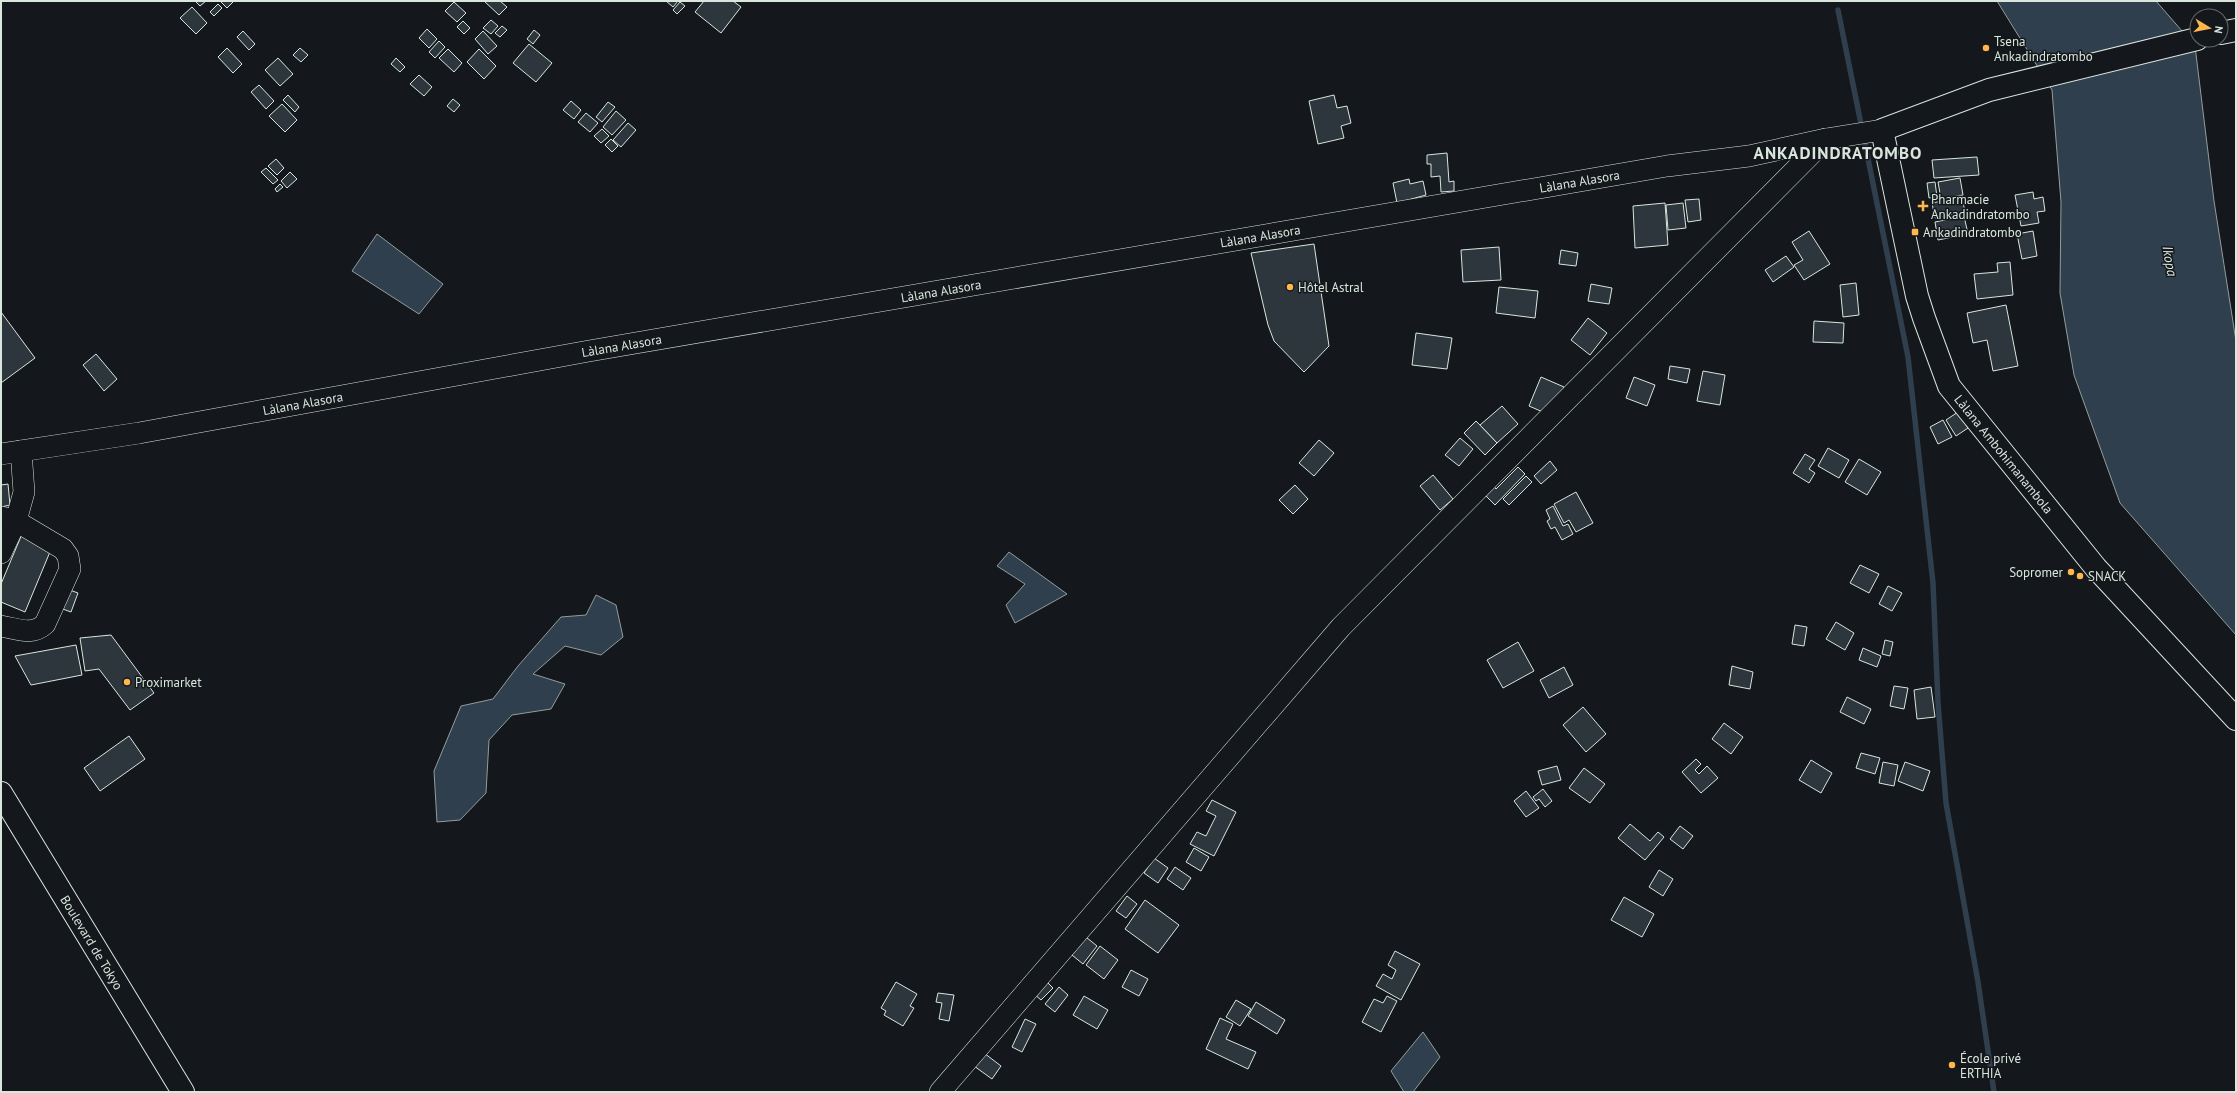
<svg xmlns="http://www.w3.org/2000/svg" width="2237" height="1093" font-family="'PT Sans',sans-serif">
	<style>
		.water { fill: #2f3f4d; stroke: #939e99 }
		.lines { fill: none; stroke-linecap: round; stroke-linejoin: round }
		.stream { stroke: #2f3f4d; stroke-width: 5.5 }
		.building { fill: #2c363c; stroke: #d8e6dc }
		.minor-casing { stroke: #d8e6dc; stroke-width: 22 }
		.major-casing { stroke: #d8e6dc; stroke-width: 24 }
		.minor { stroke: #14181c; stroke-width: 21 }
		.major { stroke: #14181c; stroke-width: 22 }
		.poi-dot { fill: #ffb74d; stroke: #14181c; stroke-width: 1.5 }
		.labels { text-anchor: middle; stroke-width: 3; stroke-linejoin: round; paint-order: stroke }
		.poi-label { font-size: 13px; fill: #d8e6dc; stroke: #14181c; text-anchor: start }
		.street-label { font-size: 13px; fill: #d8e6dc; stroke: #14181c }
		.water-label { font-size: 14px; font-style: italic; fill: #d8e6dc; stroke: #14181c }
		.district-label { font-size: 17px; font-weight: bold; letter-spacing: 1px; fill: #d8e6dc; stroke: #14181c }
	</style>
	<rect width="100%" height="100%" fill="#14181c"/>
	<g class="water">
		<path d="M 1997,1 L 2156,1 L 2195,46 L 2214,201 L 2236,341 L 2236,635 L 2120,503 L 2074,375 L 2060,293 L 2061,202 L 2052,90 Z"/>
		<path d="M 377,234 L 443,284 L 419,314 L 352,271 Z"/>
		<path d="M 1009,552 L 1067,594 L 1015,623 L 1006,605 L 1025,584 L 997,566 Z"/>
		<path d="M 596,595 L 616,605 L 623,637 L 601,655 L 565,646 L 533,674 L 565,684 L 551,709 L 512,715 L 489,740 L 486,793 L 460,820 L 437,822 L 434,771 L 461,706 L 493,699 L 518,666 L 561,617 L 586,615 Z"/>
		<path d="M 1423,1032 L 1440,1057 L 1413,1092 L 1404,1092 L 1391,1071 Z"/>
	</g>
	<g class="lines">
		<path class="stream" d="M 1838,10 L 1908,357 L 1933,583 L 1938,703 L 1946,803 L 1978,982 L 1994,1092"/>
	</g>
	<g class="building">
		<path d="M 195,1 L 206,1 L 200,6 Z"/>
		<path d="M 220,1 L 234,1 L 227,8 Z"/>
		<path d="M 484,1 L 500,1 L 507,7 L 499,15 Z"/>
		<path d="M 666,1 L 678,1 L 673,7 Z"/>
		<path d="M 704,1 L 733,1 L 741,7 L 721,33 L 695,12 Z"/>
		<path d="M 454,2 L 466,13 L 457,22 L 445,11 Z"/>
		<path d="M 680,2 L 685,6 L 677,14 L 673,10 Z"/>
		<path d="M 218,4 L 222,8 L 214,16 L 210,12 Z"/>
		<path d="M 192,7 L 207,23 L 196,34 L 180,18 Z"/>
		<path d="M 491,20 L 498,26 L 491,34 L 483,28 Z"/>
		<path d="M 463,21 L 470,28 L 464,34 L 457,27 Z"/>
		<path d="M 502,26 L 507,30 L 500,37 L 495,33 Z"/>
		<path d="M 427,29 L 437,39 L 429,48 L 419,38 Z"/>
		<path d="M 534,30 L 540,35 L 533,44 L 527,39 Z"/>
		<path d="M 243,31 L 255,44 L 249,50 L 237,37 Z"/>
		<path d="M 483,31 L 497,46 L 488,54 L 475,39 Z"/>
		<path d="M 439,41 L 445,47 L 435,58 L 429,52 Z"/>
		<path d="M 529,44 L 552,63 L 536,82 L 513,63 Z"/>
		<path d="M 227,48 L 242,64 L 233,73 L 218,57 Z"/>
		<path d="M 300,48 L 308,55 L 301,62 L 293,55 Z"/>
		<path d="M 448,49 L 462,63 L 454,72 L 439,58 Z"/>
		<path d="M 479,49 L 496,66 L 484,79 L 467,62 Z"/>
		<path d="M 278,58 L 293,74 L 280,86 L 265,70 Z"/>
		<path d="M 396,58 L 405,67 L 400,72 L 391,64 Z"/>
		<path d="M 419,75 L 432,87 L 424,96 L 410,84 Z"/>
		<path d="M 259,85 L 274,101 L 266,109 L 251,92 Z"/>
		<path d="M 288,95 L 299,107 L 295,112 L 283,100 Z"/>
		<path d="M 1334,95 L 1337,108 L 1347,106 L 1351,123 L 1341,126 L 1344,138 L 1318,144 L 1309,101 Z"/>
		<path d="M 453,99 L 460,105 L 454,112 L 447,106 Z"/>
		<path d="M 571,101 L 581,110 L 574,119 L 563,110 Z"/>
		<path d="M 608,102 L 615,107 L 602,122 L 596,117 Z"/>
		<path d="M 282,104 L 297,120 L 285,132 L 269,116 Z"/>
		<path d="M 616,111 L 626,120 L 612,135 L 603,127 Z"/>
		<path d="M 586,113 L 598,123 L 590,132 L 578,122 Z"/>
		<path d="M 628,123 L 636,130 L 621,147 L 613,140 Z"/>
		<path d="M 602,129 L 609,136 L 601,143 L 594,136 Z"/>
		<path d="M 611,139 L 618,146 L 612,152 L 605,145 Z"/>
		<path d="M 1447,153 L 1449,182 L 1454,181 L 1454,191 L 1441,192 L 1440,176 L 1431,177 L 1431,164 L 1427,164 L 1427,155 Z"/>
		<path d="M 1977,157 L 1979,175 L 1934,178 L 1932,160 Z"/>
		<path d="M 276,159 L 284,168 L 277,175 L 268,166 Z"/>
		<path d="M 266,168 L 278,180 L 273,184 L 261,172 Z"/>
		<path d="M 290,172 L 297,179 L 287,188 L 281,181 Z"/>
		<path d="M 1960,178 L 1963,195 L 1941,199 L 1938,182 Z"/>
		<path d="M 1409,179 L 1410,184 L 1423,181 L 1426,195 L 1397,203 L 1393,183 Z"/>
		<path d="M 1935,182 L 1937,197 L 1929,198 L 1927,183 Z"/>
		<path d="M 280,184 L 283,187 L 277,192 L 275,189 Z"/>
		<path d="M 2033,192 L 2034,199 L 2043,197 L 2045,211 L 2037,212 L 2039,223 L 2021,226 L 2015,195 Z"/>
		<path d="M 1962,197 L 1965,212 L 1935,218 L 1932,203 Z"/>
		<path d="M 1699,199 L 1701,220 L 1688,222 L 1685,200 Z"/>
		<path d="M 1665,203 L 1668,245 L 1635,248 L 1633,206 Z"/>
		<path d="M 1683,203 L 1686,228 L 1668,230 L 1666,205 Z"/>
		<path d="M 1964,216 L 1968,234 L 1938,240 L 1935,222 Z"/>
		<path d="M 1809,231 L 1830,264 L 1804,280 L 1794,265 L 1803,260 L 1792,242 Z"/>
		<path d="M 2033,231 L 2037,256 L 2022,259 L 2017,234 Z"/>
		<path d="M 1314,244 L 1329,346 L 1304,372 L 1274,341 L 1268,325 L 1251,253 Z"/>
		<path d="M 1499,247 L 1501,280 L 1463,282 L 1461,250 Z"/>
		<path d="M 1561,250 L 1578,253 L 1576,266 L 1559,264 Z"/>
		<path d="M 1786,256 L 1794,267 L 1773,282 L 1765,270 Z"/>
		<path d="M 2010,262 L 2013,295 L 1977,299 L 1974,274 L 1998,272 L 1997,263 Z"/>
		<path d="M 1856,283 L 1859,315 L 1843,317 L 1840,285 Z"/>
		<path d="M 1591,284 L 1612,288 L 1609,304 L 1588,301 Z"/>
		<path d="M 1499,287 L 1538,291 L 1535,318 L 1496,313 Z"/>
		<path d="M 2006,305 L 2018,366 L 1993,371 L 1987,340 L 1973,343 L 1967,313 Z"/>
		<path d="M 1,312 L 35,358 L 1,383 Z"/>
		<path d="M 1588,318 L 1607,333 L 1590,355 L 1571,340 Z"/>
		<path d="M 1814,321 L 1844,323 L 1843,343 L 1813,342 Z"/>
		<path d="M 1416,333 L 1452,338 L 1447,369 L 1412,365 Z"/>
		<path d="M 96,354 L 117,379 L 104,391 L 83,365 Z"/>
		<path d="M 1670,366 L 1690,369 L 1687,383 L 1668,379 Z"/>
		<path d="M 1703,371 L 1725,375 L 1720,405 L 1697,401 Z"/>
		<path d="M 1541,377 L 1564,387 L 1552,416 L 1529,406 Z"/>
		<path d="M 1634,377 L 1655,385 L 1647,406 L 1626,398 Z"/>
		<path d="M 1502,406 L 1518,424 L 1497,443 L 1480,425 Z"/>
		<path d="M 1958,412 L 1968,428 L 1956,436 L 1946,420 Z"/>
		<path d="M 1943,420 L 1952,437 L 1938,444 L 1930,427 Z"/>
		<path d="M 1476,421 L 1497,443 L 1485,455 L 1464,433 Z"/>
		<path d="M 1460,438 L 1473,449 L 1459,466 L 1445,455 Z"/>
		<path d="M 1319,440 L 1334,453 L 1314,476 L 1299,463 Z"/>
		<path d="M 1828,448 L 1849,460 L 1839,478 L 1818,466 Z"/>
		<path d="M 1805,454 L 1815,460 L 1809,469 L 1815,473 L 1809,483 L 1793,473 Z"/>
		<path d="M 1859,459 L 1881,472 L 1867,495 L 1845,482 Z"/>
		<path d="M 1550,461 L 1557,470 L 1541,484 L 1534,476 Z"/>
		<path d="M 1518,467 L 1525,474 L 1495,505 L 1483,493 L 1492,484 L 1496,489 Z"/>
		<path d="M 1433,475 L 1453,499 L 1440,510 L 1420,486 Z"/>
		<path d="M 1526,476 L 1532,482 L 1509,505 L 1503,499 Z"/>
		<path d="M 8,484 L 10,505 L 1,507 L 1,485 Z"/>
		<path d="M 1295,485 L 1308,499 L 1293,514 L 1279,500 Z"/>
		<path d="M 1576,492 L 1593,523 L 1576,532 L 1569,520 L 1564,523 L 1554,504 Z"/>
		<path d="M 1553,506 L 1563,526 L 1568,524 L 1573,534 L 1562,540 L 1555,527 L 1551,529 L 1547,521 L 1550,519 L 1546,510 Z"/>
		<path d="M 22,534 L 52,547 L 25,612 L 1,602 L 1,584 Z"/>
		<path d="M 1860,565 L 1879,574 L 1869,593 L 1850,583 Z"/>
		<path d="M 56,585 L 78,593 L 71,612 L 49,604 Z"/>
		<path d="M 1888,586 L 1902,593 L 1892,611 L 1879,604 Z"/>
		<path d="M 1836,622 L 1854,633 L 1845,650 L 1826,639 Z"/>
		<path d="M 1795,625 L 1807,627 L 1804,646 L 1792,644 Z"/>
		<path d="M 111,635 L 154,693 L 130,710 L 99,669 L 85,671 L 80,638 Z"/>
		<path d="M 1885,640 L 1893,642 L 1890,656 L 1882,654 Z"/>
		<path d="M 1518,642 L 1534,671 L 1503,688 L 1487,660 Z"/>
		<path d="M 76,645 L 82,675 L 31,685 L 15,656 Z"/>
		<path d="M 1863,648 L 1881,656 L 1877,667 L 1859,660 Z"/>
		<path d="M 1732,666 L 1753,672 L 1750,689 L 1729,685 Z"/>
		<path d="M 1564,667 L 1573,685 L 1549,698 L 1540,680 Z"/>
		<path d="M 1894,686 L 1908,688 L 1904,709 L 1890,706 Z"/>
		<path d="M 1931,687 L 1935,717 L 1917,719 L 1914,690 Z"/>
		<path d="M 1847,697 L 1871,709 L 1864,724 L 1840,712 Z"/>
		<path d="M 1583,707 L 1606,734 L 1586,752 L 1563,725 Z"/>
		<path d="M 1724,723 L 1743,737 L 1731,754 L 1712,739 Z"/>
		<path d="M 129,736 L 145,759 L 100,791 L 84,768 Z"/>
		<path d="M 1861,753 L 1880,758 L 1875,774 L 1856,768 Z"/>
		<path d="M 1696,759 L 1701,764 L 1695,770 L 1699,774 L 1707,766 L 1718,778 L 1701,793 L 1682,772 Z"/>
		<path d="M 1811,760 L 1832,773 L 1821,793 L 1799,780 Z"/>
		<path d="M 1883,762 L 1898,765 L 1894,786 L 1879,783 Z"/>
		<path d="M 1905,762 L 1930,771 L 1923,791 L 1898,781 Z"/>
		<path d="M 1557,766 L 1561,780 L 1542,785 L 1538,771 Z"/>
		<path d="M 1584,768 L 1605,784 L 1590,803 L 1569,788 Z"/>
		<path d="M 1543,789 L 1552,801 L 1545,807 L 1539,799 L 1536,801 L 1533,797 Z"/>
		<path d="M 1526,791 L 1539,808 L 1526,817 L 1514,801 Z"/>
		<path d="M 1212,800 L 1236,812 L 1214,856 L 1190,844 L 1197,832 L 1206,836 L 1216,816 L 1206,811 Z"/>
		<path d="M 1630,824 L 1650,841 L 1658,832 L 1664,837 L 1645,860 L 1618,838 Z"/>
		<path d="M 1680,826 L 1693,836 L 1683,849 L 1670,839 Z"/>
		<path d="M 1194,848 L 1209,857 L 1201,871 L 1186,862 Z"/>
		<path d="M 1154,858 L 1168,868 L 1158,883 L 1144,873 Z"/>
		<path d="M 1175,867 L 1191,878 L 1183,890 L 1167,879 Z"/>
		<path d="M 1659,870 L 1673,879 L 1663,896 L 1649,887 Z"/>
		<path d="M 1127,896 L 1137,904 L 1126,918 L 1116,911 Z"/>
		<path d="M 1624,897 L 1654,914 L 1642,937 L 1611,920 Z"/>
		<path d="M 1145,900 L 1179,925 L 1158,953 L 1125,929 Z"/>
		<path d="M 1081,933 L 1097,946 L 1083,964 L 1067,951 Z"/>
		<path d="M 1100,946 L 1118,960 L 1104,979 L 1086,965 Z"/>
		<path d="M 1395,951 L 1420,964 L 1401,1000 L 1376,986 L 1383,974 L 1392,979 L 1396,970 L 1388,965 Z"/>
		<path d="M 1131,970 L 1148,979 L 1139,996 L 1122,987 Z"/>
		<path d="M 1046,981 L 1053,988 L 1041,1000 L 1034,994 Z"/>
		<path d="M 896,982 L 917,994 L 910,1006 L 914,1008 L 903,1026 L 884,1015 L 886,1011 L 881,1008 Z"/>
		<path d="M 1059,987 L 1068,995 L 1055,1012 L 1045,1004 Z"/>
		<path d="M 938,993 L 954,995 L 949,1021 L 939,1019 L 942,1003 L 936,1002 Z"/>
		<path d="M 1084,996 L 1108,1010 L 1097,1029 L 1073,1015 Z"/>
		<path d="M 1387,996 L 1397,1001 L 1381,1032 L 1362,1022 L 1374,999 L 1383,1003 Z"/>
		<path d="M 1236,1000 L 1251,1009 L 1240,1026 L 1226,1017 Z"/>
		<path d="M 1256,1002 L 1285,1020 L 1277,1034 L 1248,1016 Z"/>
		<path d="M 1220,1018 L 1233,1024 L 1226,1039 L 1256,1052 L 1248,1069 L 1206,1049 Z"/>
		<path d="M 1025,1019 L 1036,1024 L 1022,1052 L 1012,1047 Z"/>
		<path d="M 984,1053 L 1001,1066 L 992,1079 L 974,1066 Z"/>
	</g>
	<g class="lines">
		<defs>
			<g id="minor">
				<path id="s1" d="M 1,454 L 139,433 L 589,351 L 1667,166 L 1749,156 L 1826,139 L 1882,130"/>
				<path d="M 1,517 L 16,521 L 63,549 L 68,556 L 70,569 L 45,624 C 32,636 18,629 1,626"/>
				<path d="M 1,553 L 16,521 L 24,492 L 21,451"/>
				<path d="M 940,1092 L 1341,627 L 1826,139"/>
			</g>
			<g id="major">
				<path d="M 2221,33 L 2236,30"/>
				<path id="s2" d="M 2197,39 L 1989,90 L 1882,130 L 1917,296 L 1924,318 L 1949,386 L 2096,568 L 2236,719"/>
				<path id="s3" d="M 1,793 L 183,1092"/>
			</g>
		</defs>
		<use href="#minor" class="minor-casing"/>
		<use href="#major" class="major-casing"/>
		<use href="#minor" class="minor"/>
		<use href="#major" class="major"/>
	</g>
	<g class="poi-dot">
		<circle cx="1986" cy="48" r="4"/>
		<path d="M1921 200h4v4h4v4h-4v4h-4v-4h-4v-4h4z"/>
		<rect x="1911" y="228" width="8" height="8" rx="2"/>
		<circle cx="1290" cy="287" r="4"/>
		<circle cx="2071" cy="572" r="4"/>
		<circle cx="2080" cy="576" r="4"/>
		<circle cx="127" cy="682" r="4"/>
		<circle cx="1952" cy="1065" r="4"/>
	</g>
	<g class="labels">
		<g class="poi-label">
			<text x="1994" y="46">Tsena<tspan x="1994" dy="15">Ankadindratombo</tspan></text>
			<text x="1931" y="204">Pharmacie<tspan x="1931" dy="15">Ankadindratombo</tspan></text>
			<text x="1923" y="237">Ankadindratombo</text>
			<text x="1298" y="292">Hôtel Astral</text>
			<text x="2063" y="577" text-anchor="end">Sopromer</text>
			<text x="2088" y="581">SNACK</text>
			<text x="135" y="687">Proximarket</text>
			<text x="1960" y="1063">École privé<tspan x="1960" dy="15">ERTHIA</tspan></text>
		</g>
		<g class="street-label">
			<text dy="5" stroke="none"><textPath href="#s1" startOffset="1602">Làlana Alasora</textPath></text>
			<text dy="5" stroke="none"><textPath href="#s1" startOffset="1278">Làlana Alasora</textPath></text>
			<text dy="5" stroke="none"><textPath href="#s1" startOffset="954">Làlana Alasora</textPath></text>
			<text dy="5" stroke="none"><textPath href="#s1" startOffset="630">Làlana Alasora</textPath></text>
			<text dy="5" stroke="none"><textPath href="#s1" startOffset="306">Làlana Alasora</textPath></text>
			<text dy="5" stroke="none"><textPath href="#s2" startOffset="681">Làlana Ambohimanambola</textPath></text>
			<text dy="5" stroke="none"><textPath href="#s3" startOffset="175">Boulevard de Tokyo</textPath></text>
		</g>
		<g class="water-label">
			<text transform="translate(2170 261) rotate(80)" y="5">Ikopa</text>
		</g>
		<g class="district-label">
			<text x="1838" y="159">ANKADINDRATOMBO</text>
		</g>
	</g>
	<rect width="2237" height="1093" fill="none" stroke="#d8e6dc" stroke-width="4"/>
	<g transform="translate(2209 28) rotate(100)"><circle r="19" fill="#14181c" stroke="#626a69"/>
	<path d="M0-3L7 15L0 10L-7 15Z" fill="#ffb74d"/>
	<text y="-6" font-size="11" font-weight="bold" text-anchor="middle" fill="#d8e6dc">N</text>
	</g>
</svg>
